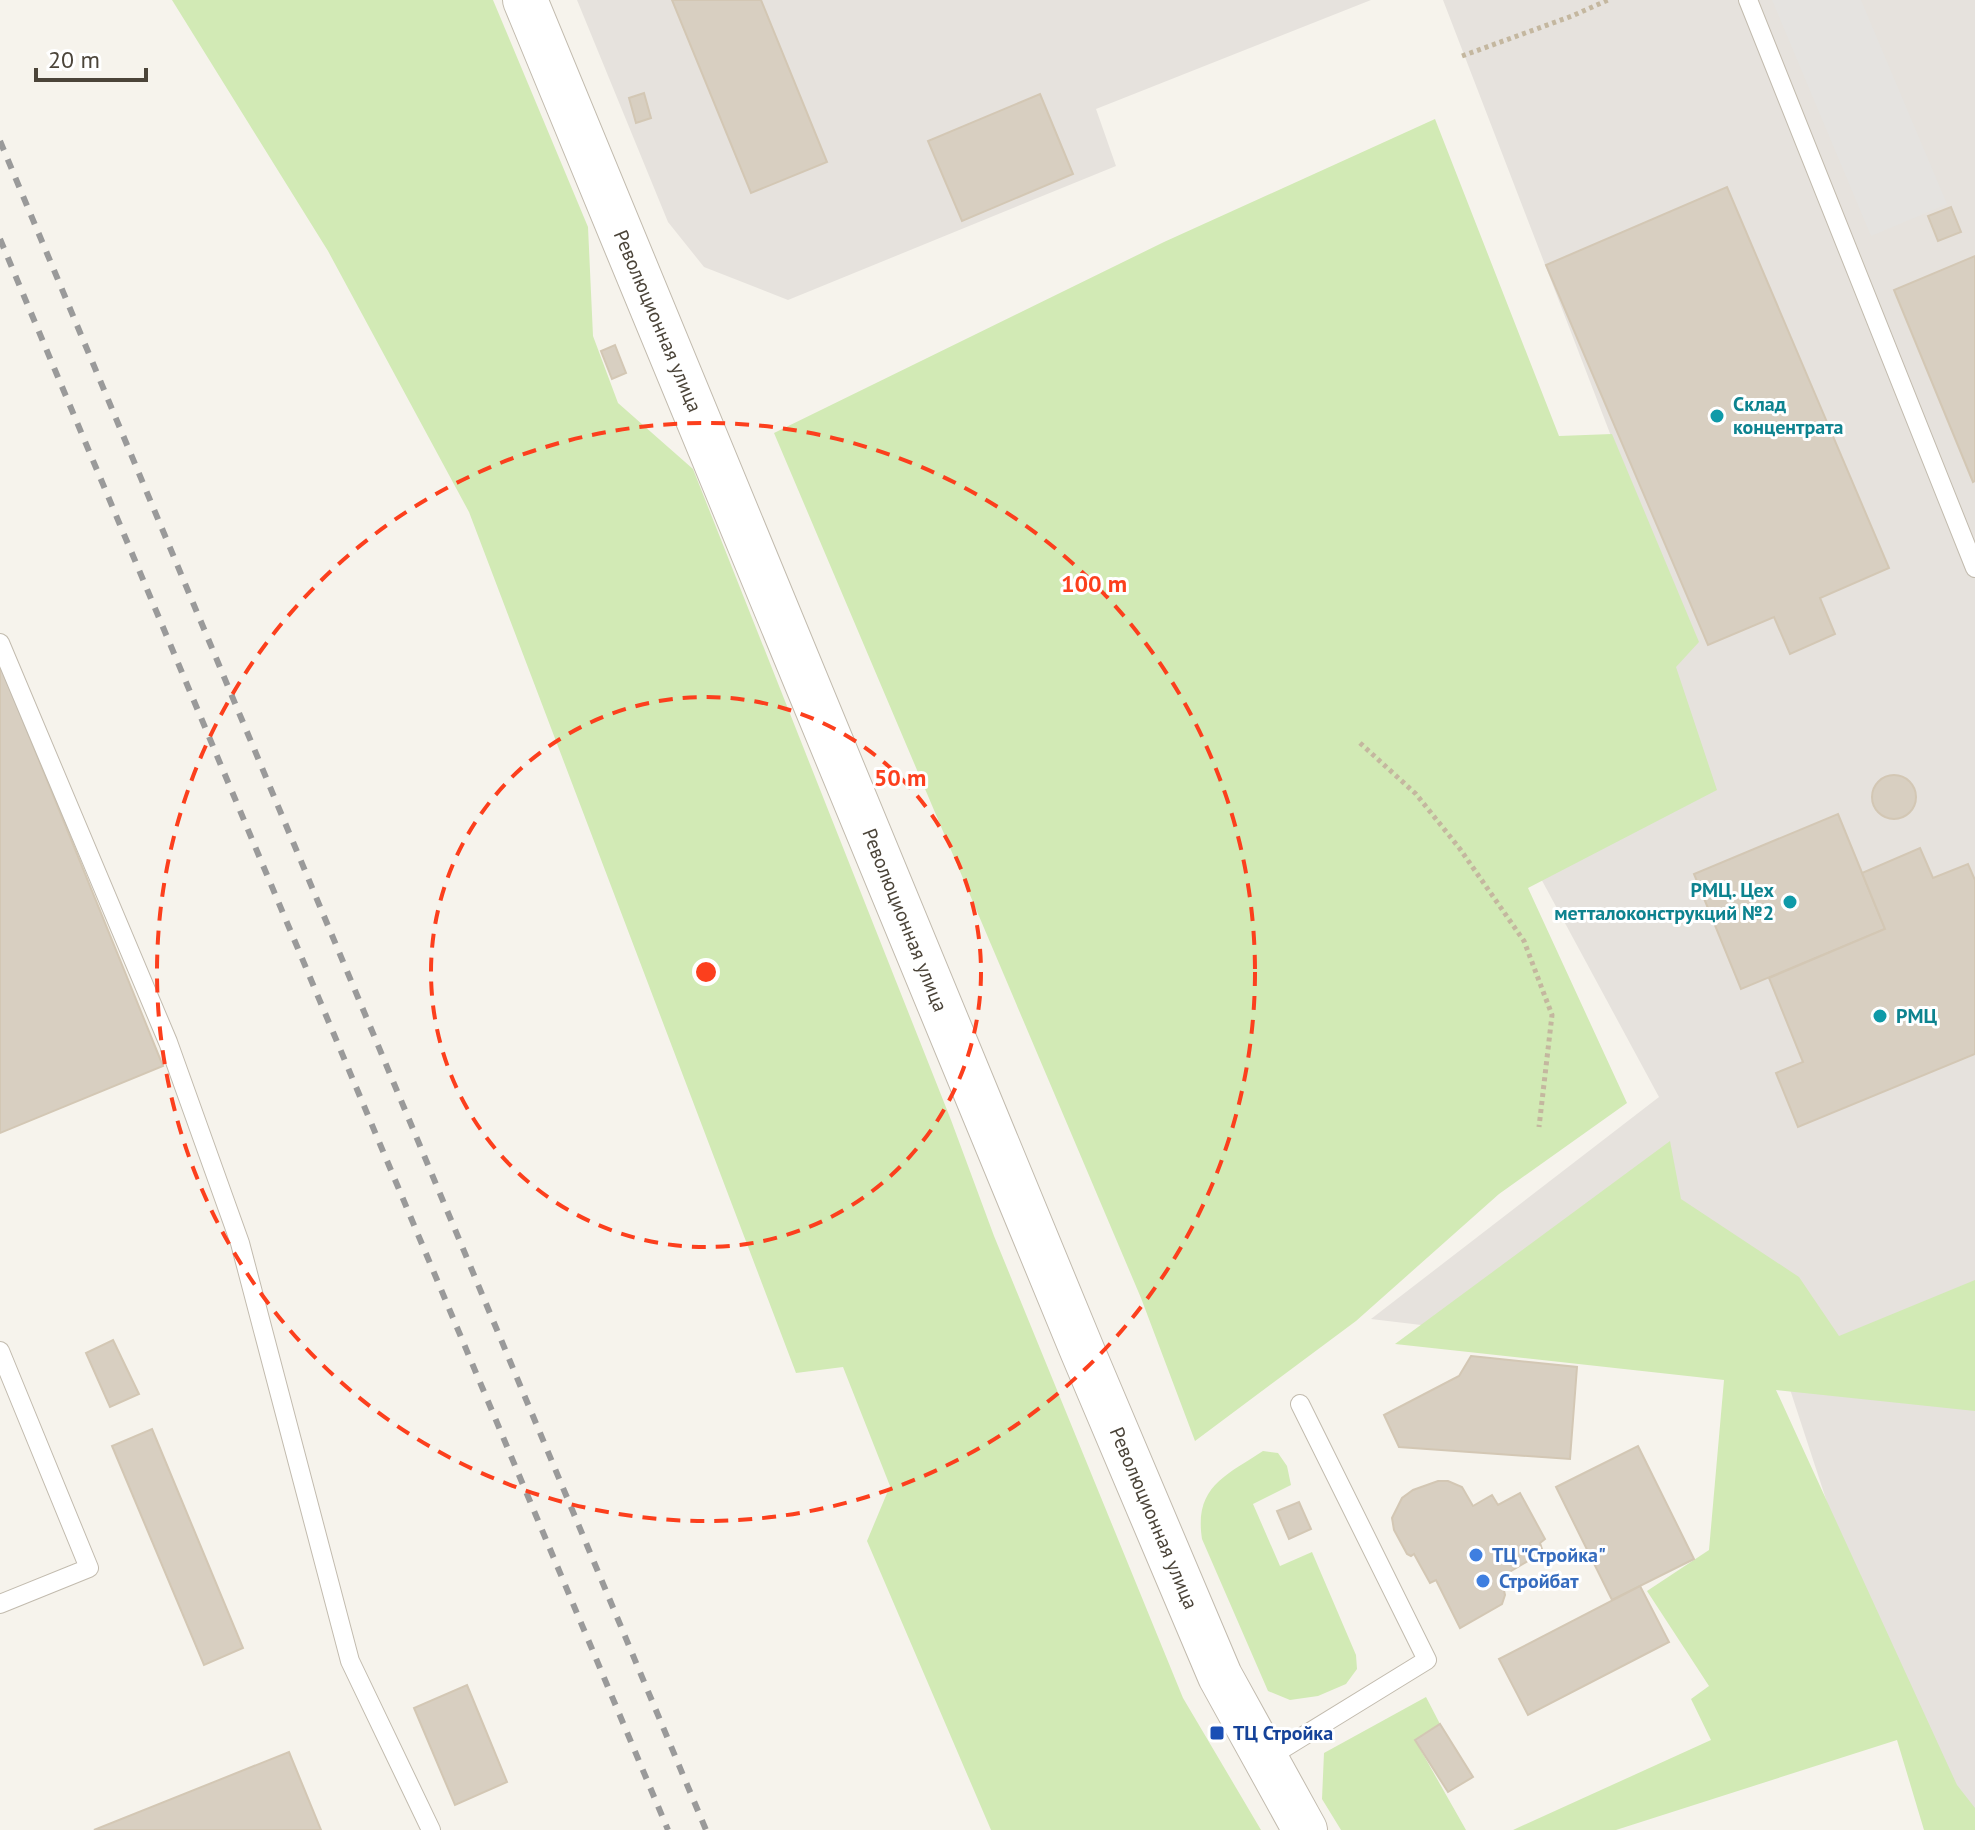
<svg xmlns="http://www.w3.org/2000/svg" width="1975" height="1830" font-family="'PT Sans',sans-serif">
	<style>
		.industrial { fill: #e6e2dd }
		.green { fill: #d2eab5 }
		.parking { fill: #e5e3e0 }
		.building { fill: #d8cfc1; stroke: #d3c7b4; stroke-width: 2 }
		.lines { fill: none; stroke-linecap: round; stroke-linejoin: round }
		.service-casing { stroke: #c2bbae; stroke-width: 20 }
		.tertiary-casing { stroke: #c2bbae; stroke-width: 46 }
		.path { stroke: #c4b79f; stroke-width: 5; stroke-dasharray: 4 4; stroke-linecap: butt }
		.service { stroke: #fff; stroke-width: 18 }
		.tertiary { stroke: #fff; stroke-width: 44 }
		.rail { stroke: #9a9a9a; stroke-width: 6; stroke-dasharray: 10 10; stroke-linecap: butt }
		.ring { fill: none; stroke: #fc3f1d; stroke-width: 4; stroke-dasharray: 14 10 }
		.culture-dot { fill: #0f9aa8; stroke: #fff; stroke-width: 3 }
		.shop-dot { fill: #3f7fe0; stroke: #fff; stroke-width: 3 }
		.transit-dot { fill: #1a4fb4; stroke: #fff; stroke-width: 3 }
		.labels { text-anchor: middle; stroke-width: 6; stroke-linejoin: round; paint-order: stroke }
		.street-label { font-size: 20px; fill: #4b4439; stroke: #fff }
		.culture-label { font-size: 20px; font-weight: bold; fill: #0d838f; stroke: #fff; text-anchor: start }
		.shop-label { font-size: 20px; font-weight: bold; fill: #366cbe; stroke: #fff; text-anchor: start }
		.transit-label { font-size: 20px; font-weight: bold; fill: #164399; stroke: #fff; text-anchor: start }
		.centre { fill: #fc3f1d; stroke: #fff; stroke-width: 4 }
		.ring-label { font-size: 24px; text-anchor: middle; font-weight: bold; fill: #fc3f1d; stroke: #fff; stroke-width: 6; stroke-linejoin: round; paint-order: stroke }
	</style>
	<rect width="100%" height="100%" fill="#f6f3ec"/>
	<g class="industrial">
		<path d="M 577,0 L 1371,0 L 1096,109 L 1116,166 L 788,300 L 704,267 L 668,222 Z"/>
		<path d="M 1443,0 L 1975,0 L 1975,1830 L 1899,1722 L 1783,1368 L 1371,1319 L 1659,1097 L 1539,875 L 1661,653 L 1690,641 Z"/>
	</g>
	<g class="green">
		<path d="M 172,0 L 493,0 L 588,227 L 593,336 L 618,403 L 693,469 L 951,1120 L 994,1236 L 1183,1698 L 1261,1830 L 991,1830 L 867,1541 L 890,1486 L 843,1367 L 796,1373 L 469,512 L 328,251 Z"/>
		<path d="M 1435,119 L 1559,436 L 1612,434 L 1699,642 L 1676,667 L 1717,790 L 1528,888 L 1627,1103 L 1499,1194 L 1356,1321 L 1195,1441 L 1141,1298 L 774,433 L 1164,242 Z"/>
		<path d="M 1670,1141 L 1681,1199 L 1799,1277 L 1839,1336 L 1975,1280 L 1975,1411 L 1776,1390 L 1957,1785 L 1975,1808 L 1975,1830 L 1924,1830 L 1897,1740 L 1616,1830 L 1513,1830 L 1711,1740 L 1691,1699 L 1709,1686 L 1647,1591 L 1709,1550 L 1724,1380 L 1395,1344 Z"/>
		<path d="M 1263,1451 L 1278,1453 L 1287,1466 L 1291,1485 L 1253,1504 L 1280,1566 L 1312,1552 L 1356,1655 L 1357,1669 L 1346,1684 L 1318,1696 L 1290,1700 L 1268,1691 L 1202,1539 C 1194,1487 1225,1476 1263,1451 Z"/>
		<path d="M 1426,1697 L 1440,1724 L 1415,1740 L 1466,1830 L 1341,1830 L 1322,1799 L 1324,1753 Z"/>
	</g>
	<path class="parking" d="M 1772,0 L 1861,0 L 1947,204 L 1871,236 Z"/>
	<g class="building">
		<path d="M 672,0 L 761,0 L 827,162 L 751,193 Z"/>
		<path d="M 644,93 L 651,118 L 636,123 L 629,98 Z"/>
		<path d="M 1040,94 L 1073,174 L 962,221 L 928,141 Z"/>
		<path d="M 1727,187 L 1889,568 L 1820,598 L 1835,634 L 1790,654 L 1774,617 L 1708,645 L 1546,265 Z"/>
		<path d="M 1951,207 L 1961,232 L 1938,241 L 1928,216 Z"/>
		<path d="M 1975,256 L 1975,481 L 1973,482 L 1894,290 Z"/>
		<path d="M 615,345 L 626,373 L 612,379 L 601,351 Z"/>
		<path d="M 0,664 L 163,1066 L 0,1133 Z"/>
		<circle cx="1894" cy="797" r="22"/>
		<path d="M 1838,814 L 1885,929 L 1741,989 L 1694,874 Z"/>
		<path d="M 1920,848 L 1933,878 L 1968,864 L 1975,880 L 1975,1054 L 1798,1127 L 1776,1073 L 1803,1062 L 1769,978 L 1885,929 L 1862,873 Z"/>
		<path d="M 113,1340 L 139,1394 L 110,1407 L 86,1353 Z"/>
		<path d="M 1471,1356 L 1577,1367 L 1570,1459 L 1399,1447 L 1384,1415 L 1459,1376 Z"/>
		<path d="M 152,1429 L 243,1648 L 204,1665 L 112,1446 Z"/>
		<path d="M 1638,1446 L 1694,1559 L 1612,1600 L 1556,1487 Z"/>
		<path d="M 1438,1481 L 1448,1481 L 1462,1487 L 1473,1506 L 1492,1495 L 1498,1505 L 1520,1493 L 1545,1539 L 1540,1543 L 1543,1552 L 1501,1577 L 1505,1595 L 1502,1604 L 1460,1628 L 1436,1580 L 1430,1583 L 1414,1554 L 1411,1556 L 1407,1554 L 1394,1530 L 1392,1518 L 1402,1498 L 1413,1490 Z"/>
		<path d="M 1299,1502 L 1311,1529 L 1289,1539 L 1277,1511 Z"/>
		<path d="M 1640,1586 L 1669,1642 L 1528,1715 L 1499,1659 Z"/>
		<path d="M 467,1685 L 507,1782 L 455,1805 L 414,1708 Z"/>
		<path d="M 1440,1724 L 1473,1777 L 1448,1792 L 1415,1740 Z"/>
		<path d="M 289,1752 L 321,1830 L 94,1830 Z"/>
	</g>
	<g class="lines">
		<defs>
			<g id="service">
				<path d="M 1748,0 L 1975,568"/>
				<path d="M 0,643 L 168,1042 L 240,1243 L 350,1661 L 431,1830"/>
				<path d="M 0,1351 L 89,1568 L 0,1604"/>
				<path d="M 1266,1759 L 1427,1660 L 1300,1404"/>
			</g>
			<path id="tertiary" d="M 525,0 L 1082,1350 L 1220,1676 L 1305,1830"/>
		</defs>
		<use href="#service" class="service-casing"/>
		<use href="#tertiary" class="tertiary-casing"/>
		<g class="path">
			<path d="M 1462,56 L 1572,16 L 1608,0"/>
			<path d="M 1360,743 L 1416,794 L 1460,849 L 1524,941 L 1552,1015 L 1539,1127"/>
		</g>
		<use href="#service" class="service"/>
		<use href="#tertiary" class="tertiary"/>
		<g class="rail">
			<path d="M 0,141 L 706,1830"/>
			<path d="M 0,239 L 668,1830"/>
		</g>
	</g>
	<g class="ring">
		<circle cx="706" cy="972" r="275"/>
		<circle cx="706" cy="972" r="549"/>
	</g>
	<g class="culture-dot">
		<circle cx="1717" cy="416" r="8"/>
		<circle cx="1790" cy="902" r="8"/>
		<circle cx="1880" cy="1016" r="8"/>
	</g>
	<g class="shop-dot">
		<circle cx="1476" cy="1555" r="8"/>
		<circle cx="1483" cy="1581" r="8"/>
	</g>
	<rect class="transit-dot" x="1209" y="1725" width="16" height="16" rx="4"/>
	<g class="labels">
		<g class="street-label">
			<text transform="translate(658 321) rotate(67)" y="7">Революционная улица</text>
			<text transform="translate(905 920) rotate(68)" y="7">Революционная улица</text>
			<text transform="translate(1154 1518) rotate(67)" y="7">Революционная улица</text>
		</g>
		<g class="culture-label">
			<text x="1733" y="411">Склад<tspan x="1733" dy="23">концентрата</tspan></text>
			<text x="1774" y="897" text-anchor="end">РМЦ. Цех<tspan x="1774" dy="23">метталоконструкций №2</tspan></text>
			<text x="1896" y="1023">РМЦ</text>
		</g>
		<g class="shop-label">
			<text x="1492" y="1562">ТЦ "Стройка"</text>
			<text x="1499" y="1588">Стройбат</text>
		</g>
		<g class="transit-label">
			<text x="1233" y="1740">ТЦ Стройка</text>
		</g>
	</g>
	<circle cx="706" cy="972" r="12" class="centre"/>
	<g class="ring-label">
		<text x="1094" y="592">100 m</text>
		<text x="900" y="786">50 m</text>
	</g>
	<path d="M36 68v12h110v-12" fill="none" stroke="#4b4439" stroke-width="4"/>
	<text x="48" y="68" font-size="24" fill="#4b4439" stroke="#ffffff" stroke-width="6" paint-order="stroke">20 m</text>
</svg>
